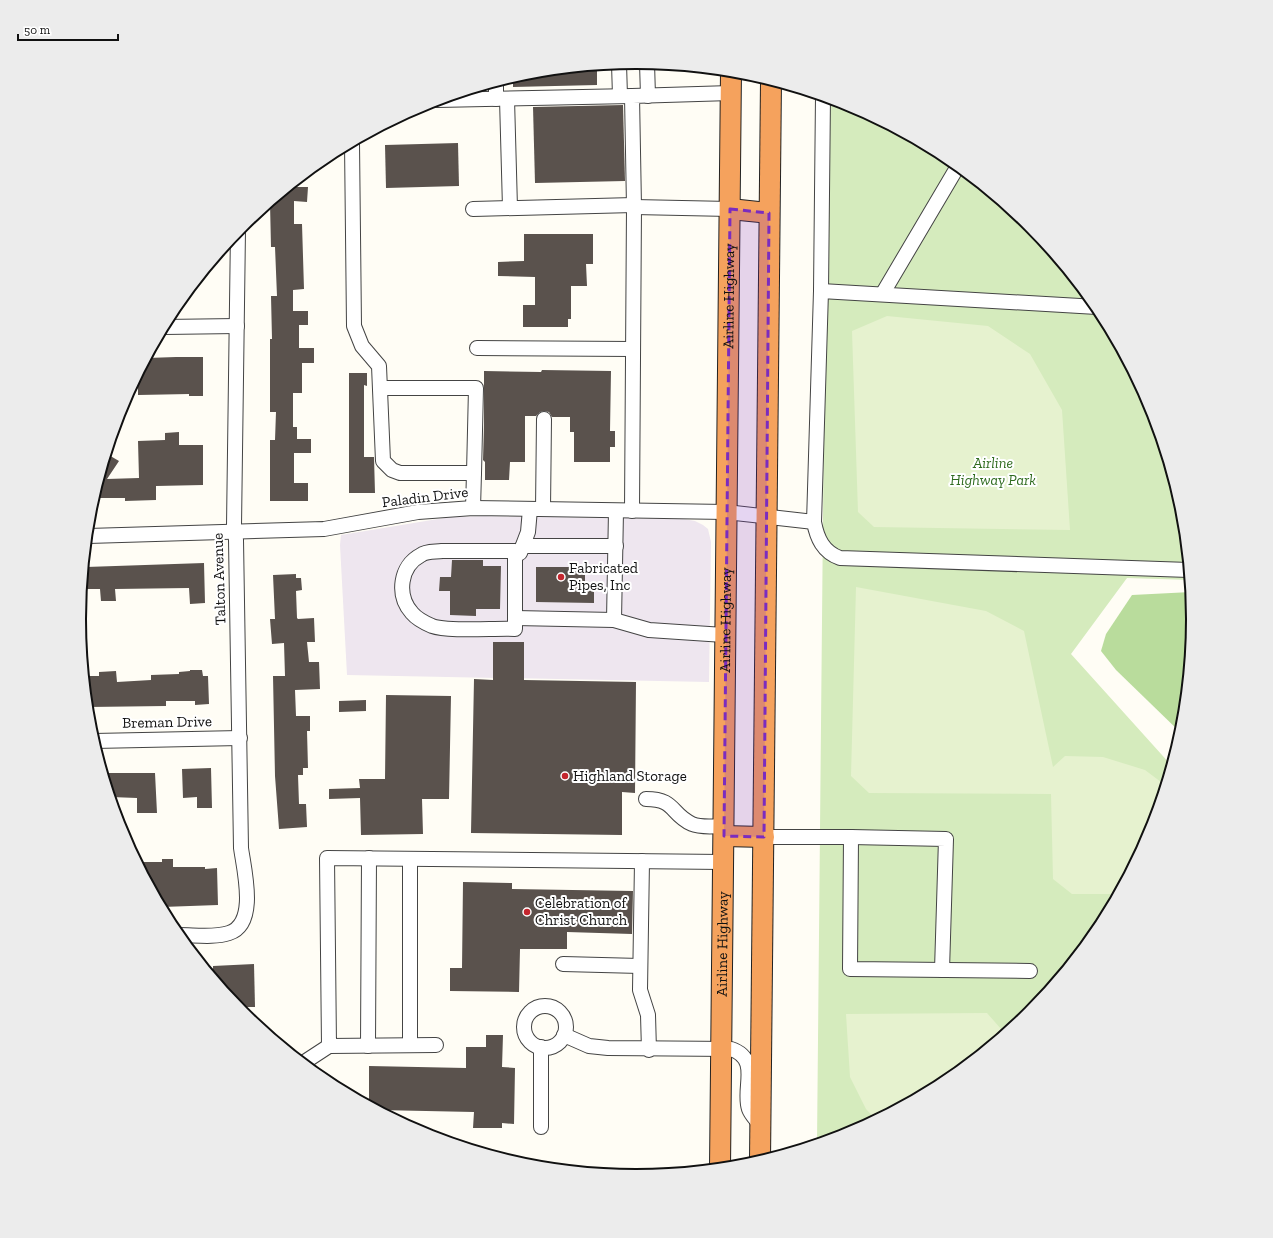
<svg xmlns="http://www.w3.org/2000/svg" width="1273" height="1238" font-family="'Zilla Slab',serif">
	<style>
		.industrial { fill: #eee6ef }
		.green { fill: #d5ebbd }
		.forest { fill: #b9dc9c }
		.pitch { fill: #e6f2cf }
		.building { fill: #5a524d }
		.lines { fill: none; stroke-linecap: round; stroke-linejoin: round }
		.minor-casing { stroke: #444; stroke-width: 16 }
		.highway-casing { stroke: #222; stroke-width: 22 }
		.minor { stroke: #fff; stroke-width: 14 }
		.highway { stroke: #f5a25d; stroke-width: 20 }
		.marked { fill: #7b2cbf; fill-opacity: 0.2; stroke: #7b2cbf; stroke-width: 3; stroke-dasharray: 8 5; stroke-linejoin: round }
		.poi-dot { fill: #c4262e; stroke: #fff; stroke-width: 1.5 }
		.labels { text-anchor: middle; stroke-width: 4; stroke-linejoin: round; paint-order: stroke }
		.street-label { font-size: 15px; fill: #111; stroke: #fff }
		.park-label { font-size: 15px; font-style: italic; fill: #2f6b1f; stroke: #fff }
		.poi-label { font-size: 15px; fill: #111; stroke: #fff; text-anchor: start }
		.rim { fill: none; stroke: #111; stroke-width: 2 }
	</style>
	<rect width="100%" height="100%" fill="#fffdf5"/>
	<path class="industrial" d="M 485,516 L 684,519 L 695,521 L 703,525 L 708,529 L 711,542 L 709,682 L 347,675 L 340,545 L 341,535 L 450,517 Z"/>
	<path class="green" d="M 827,98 L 850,104 L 946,156 L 1031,225 L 1100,310 L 1151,406 L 1183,511 L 1190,580 L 1127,578 L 1071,654 L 1171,765 L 1151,832 L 1099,929 L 1030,1013 L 946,1082 L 849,1134 L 817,1144 Z"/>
	<path class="forest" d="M 1191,592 L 1193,619 L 1181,733 L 1116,670 L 1101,651 L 1106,634 L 1132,595 Z"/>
	<g class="pitch">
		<path d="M 887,316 L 988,326 L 1030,354 L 1062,410 L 1070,530 L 874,527 L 858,512 L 852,331 Z"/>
		<path d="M 856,587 L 986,611 L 1024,631 L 1053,767 L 1065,756 L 1103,757 L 1145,770 L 1165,785 L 1151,832 L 1118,894 L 1072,894 L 1053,879 L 1051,794 L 869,793 L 851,776 Z"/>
		<path d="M 987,1013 L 1002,1030 L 1001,1037 L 946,1082 L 876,1120 L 866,1109 L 850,1077 L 846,1014 Z"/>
	</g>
	<g class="building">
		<path d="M 597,66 L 597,85 L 513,87 L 513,77 L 528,73 Z"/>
		<path d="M 623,105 L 625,181 L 535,183 L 533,107 Z"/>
		<path d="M 458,143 L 459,186 L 386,188 L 385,145 Z"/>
		<path d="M 290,187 L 308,187 L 307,202 L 294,201 L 294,224 L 302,224 L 304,289 L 293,290 L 293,311 L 308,311 L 308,325 L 299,325 L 299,348 L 314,348 L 314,363 L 302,363 L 302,393 L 293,393 L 293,427 L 297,427 L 297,439 L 311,439 L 311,453 L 294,453 L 294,483 L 308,483 L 308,501 L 270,501 L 270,440 L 275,440 L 276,412 L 270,412 L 270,339 L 272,339 L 271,296 L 277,296 L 275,247 L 271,247 L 270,203 Z"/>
		<path d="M 524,234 L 593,234 L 593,264 L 586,264 L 587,286 L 571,286 L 571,319 L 568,319 L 568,327 L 523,327 L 523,305 L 535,305 L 535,277 L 498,276 L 498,262 L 524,261 Z"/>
		<path d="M 176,357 L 203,357 L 203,396 L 189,396 L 189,394 L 138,395 L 138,376 L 147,358 Z"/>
		<path d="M 542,370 L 611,371 L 610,431 L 615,431 L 615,447 L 610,447 L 610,462 L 574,462 L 574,432 L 570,432 L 570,417 L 552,417 L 549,412 L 544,411 L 540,412 L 536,416 L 525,416 L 525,462 L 510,462 L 509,480 L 485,480 L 485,462 L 483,460 L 484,425 L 484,371 L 541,372 Z"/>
		<path d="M 349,373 L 367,373 L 367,386 L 364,385 L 364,457 L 374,457 L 375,493 L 349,493 Z"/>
		<path d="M 179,432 L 179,445 L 203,445 L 203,485 L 156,486 L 156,500 L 125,501 L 125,498 L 94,498 L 107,454 L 119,461 L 107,479 L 139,478 L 138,441 L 165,440 L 165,433 Z"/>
		<path d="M 452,560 L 483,560 L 483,566 L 501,566 L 500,609 L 476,609 L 476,616 L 450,615 L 450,591 L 439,591 L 440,577 L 451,577 Z"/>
		<path d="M 204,563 L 205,603 L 190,604 L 189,588 L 115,589 L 116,601 L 101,601 L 100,589 L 87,589 L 86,567 Z"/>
		<path d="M 536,567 L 585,567 L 585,587 L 594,587 L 594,603 L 536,602 Z"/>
		<path d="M 296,574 L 296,578 L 301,578 L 302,590 L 296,591 L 297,618 L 298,619 L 314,618 L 315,642 L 307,642 L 309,662 L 319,662 L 320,689 L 295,690 L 296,716 L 310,716 L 310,731 L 307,731 L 308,768 L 303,768 L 303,775 L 298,775 L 299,804 L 306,804 L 307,827 L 279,829 L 275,776 L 273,676 L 285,676 L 284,643 L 272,644 L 270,619 L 275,619 L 273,575 Z"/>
		<path d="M 493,642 L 524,642 L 524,680 L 636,682 L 635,793 L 622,792 L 622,835 L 471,833 L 474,679 L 493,680 Z"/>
		<path d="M 190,670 L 202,670 L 203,676 L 208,676 L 209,704 L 195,705 L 195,701 L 166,701 L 166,706 L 89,707 L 89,676 L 99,676 L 99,672 L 116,671 L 117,682 L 151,680 L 151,675 L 179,674 L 179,672 L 190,671 Z"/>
		<path d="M 386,695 L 451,696 L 449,799 L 422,799 L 423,834 L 361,835 L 360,798 L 329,799 L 329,789 L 360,788 L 359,779 L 385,779 Z"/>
		<path d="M 366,700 L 366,711 L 339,712 L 339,701 Z"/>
		<path d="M 211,768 L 212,808 L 197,808 L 197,797 L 183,798 L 182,769 Z"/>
		<path d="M 104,773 L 155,773 L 157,813 L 137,813 L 137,798 L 111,797 Z"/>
		<path d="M 162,859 L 173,859 L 173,867 L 205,867 L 205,869 L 217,868 L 218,905 L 162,907 L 138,862 L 162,862 Z"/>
		<path d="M 463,882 L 512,883 L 512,889 L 633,891 L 632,934 L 567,932 L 567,949 L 520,949 L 519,992 L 450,991 L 450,968 L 462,968 Z"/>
		<path d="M 254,964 L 255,1007 L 238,1007 L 213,977 L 213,966 Z"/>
		<path d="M 486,1035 L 503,1035 L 502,1067 L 515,1068 L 514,1124 L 502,1123 L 502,1128 L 473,1128 L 474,1112 L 378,1110 L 369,1104 L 369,1066 L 466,1068 L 466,1047 L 486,1047 Z"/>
	</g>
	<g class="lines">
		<defs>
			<g id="minor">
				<path d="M 647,63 L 648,96"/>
				<path d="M 619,64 L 620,96"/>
				<path d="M 496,82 L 496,99"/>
				<path d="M 507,99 L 510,208"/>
				<path d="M 437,100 L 632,96"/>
				<path d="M 352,143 L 354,326 L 362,346 L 379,366 L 383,461 L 392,470 L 400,473 L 474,473 L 473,508"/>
				<path d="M 634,207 L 730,209"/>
				<path d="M 473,209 L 634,205"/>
				<path d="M 821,291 L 823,96"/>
				<path d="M 883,293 L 958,166"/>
				<path d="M 164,327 L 237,326"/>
				<path d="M 477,348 L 633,349"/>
				<path d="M 380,388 L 476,388 L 474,473"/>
				<path d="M 543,509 L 544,419"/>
				<path d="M 616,511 L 614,620 L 649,630 L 724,635"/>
				<path d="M 632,511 L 634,207 L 632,96 L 731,93"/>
				<path d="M 814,522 C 817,538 823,552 840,558 L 1189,570"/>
				<path d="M 88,536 L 324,529 L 418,512 L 473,508 L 726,512 L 814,522 L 821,291 L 1097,307"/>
				<path d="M 523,546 L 616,546"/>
				<path d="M 442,551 L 515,551 L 515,629 C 495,628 449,632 432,626 C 425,623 417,619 412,613 C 396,595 400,566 421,555 C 426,551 435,552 442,551 Z"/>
				<path d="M 520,553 L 528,532 L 530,509"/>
				<path d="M 515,618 L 614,620"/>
				<path d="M 94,741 L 240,738"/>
				<path d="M 646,799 C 676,799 670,814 692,824 C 701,828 714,826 724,826"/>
				<path d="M 764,837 L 851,837 L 850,969 L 1030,971"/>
				<path d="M 851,837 L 946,839 L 942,970"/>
				<path d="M 410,859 L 410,1045"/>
				<path d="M 642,861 L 640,990 L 648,1015 L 649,1050"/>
				<path d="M 179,935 C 195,935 214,938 229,933 C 258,924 244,870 241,848 L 236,540 L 234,526 L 238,230"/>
				<path d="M 563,964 L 640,966"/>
				<circle cx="545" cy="1027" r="21"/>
				<path d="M 564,1035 L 589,1046 L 608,1048 L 731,1049 C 761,1059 742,1088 749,1109 C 751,1115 757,1120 760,1125"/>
				<path d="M 436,1045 L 329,1046 L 327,858 L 723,862"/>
				<path d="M 368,1046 L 369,858"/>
				<path d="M 303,1063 L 329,1046"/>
				<path d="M 541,1127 L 541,1047"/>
			</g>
			<g id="highway">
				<path d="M 730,209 L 769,213"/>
				<path d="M 724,836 L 764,837"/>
				<path d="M 760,1161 L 771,81"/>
				<path id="s1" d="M 720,1168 L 731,71"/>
			</g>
		</defs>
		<use href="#minor" class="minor-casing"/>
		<use href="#highway" class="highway-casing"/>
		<use href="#minor" class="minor"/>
		<use href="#highway" class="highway"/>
	</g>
	<path class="marked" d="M 730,209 L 769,213 L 764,837 L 724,836 Z"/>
	<g class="poi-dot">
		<circle cx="561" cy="577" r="4"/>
		<circle cx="565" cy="776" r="4"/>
		<circle cx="527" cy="912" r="4"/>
	</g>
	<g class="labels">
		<g class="street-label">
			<text dy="5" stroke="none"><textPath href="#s1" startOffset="872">Airline Highway</textPath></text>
			<text transform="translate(425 497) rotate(-7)" y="5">Paladin Drive</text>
			<text transform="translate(219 579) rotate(-92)" y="5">Talton Avenue</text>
			<text dy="5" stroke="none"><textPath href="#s1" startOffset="548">Airline Highway</textPath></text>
			<text transform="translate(167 722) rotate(-1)" y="5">Breman Drive</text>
			<text dy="5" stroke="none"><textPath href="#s1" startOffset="224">Airline Highway</textPath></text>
		</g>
		<g class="park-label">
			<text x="993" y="468">Airline<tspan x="993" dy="17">Highway Park</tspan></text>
		</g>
		<g class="poi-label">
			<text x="569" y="573">Fabricated<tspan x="569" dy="17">Pipes, Inc</tspan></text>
			<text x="573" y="781">Highland Storage</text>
			<text x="535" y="908">Celebration of<tspan x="535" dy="17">Christ Church</tspan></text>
		</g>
	</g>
	<path d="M0 0H1273V1238H0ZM86 619a550 550 0 1 1 1100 0a550 550 0 1 1-1100 0Z" fill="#ececec" fill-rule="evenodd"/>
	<path class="rim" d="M86 619a550 550 0 1 1 1100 0a550 550 0 1 1-1100 0Z"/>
	<path d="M18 34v6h100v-6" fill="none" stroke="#111111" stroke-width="2"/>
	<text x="24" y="34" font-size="12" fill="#111111" stroke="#ffffff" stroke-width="3" paint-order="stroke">50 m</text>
</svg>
